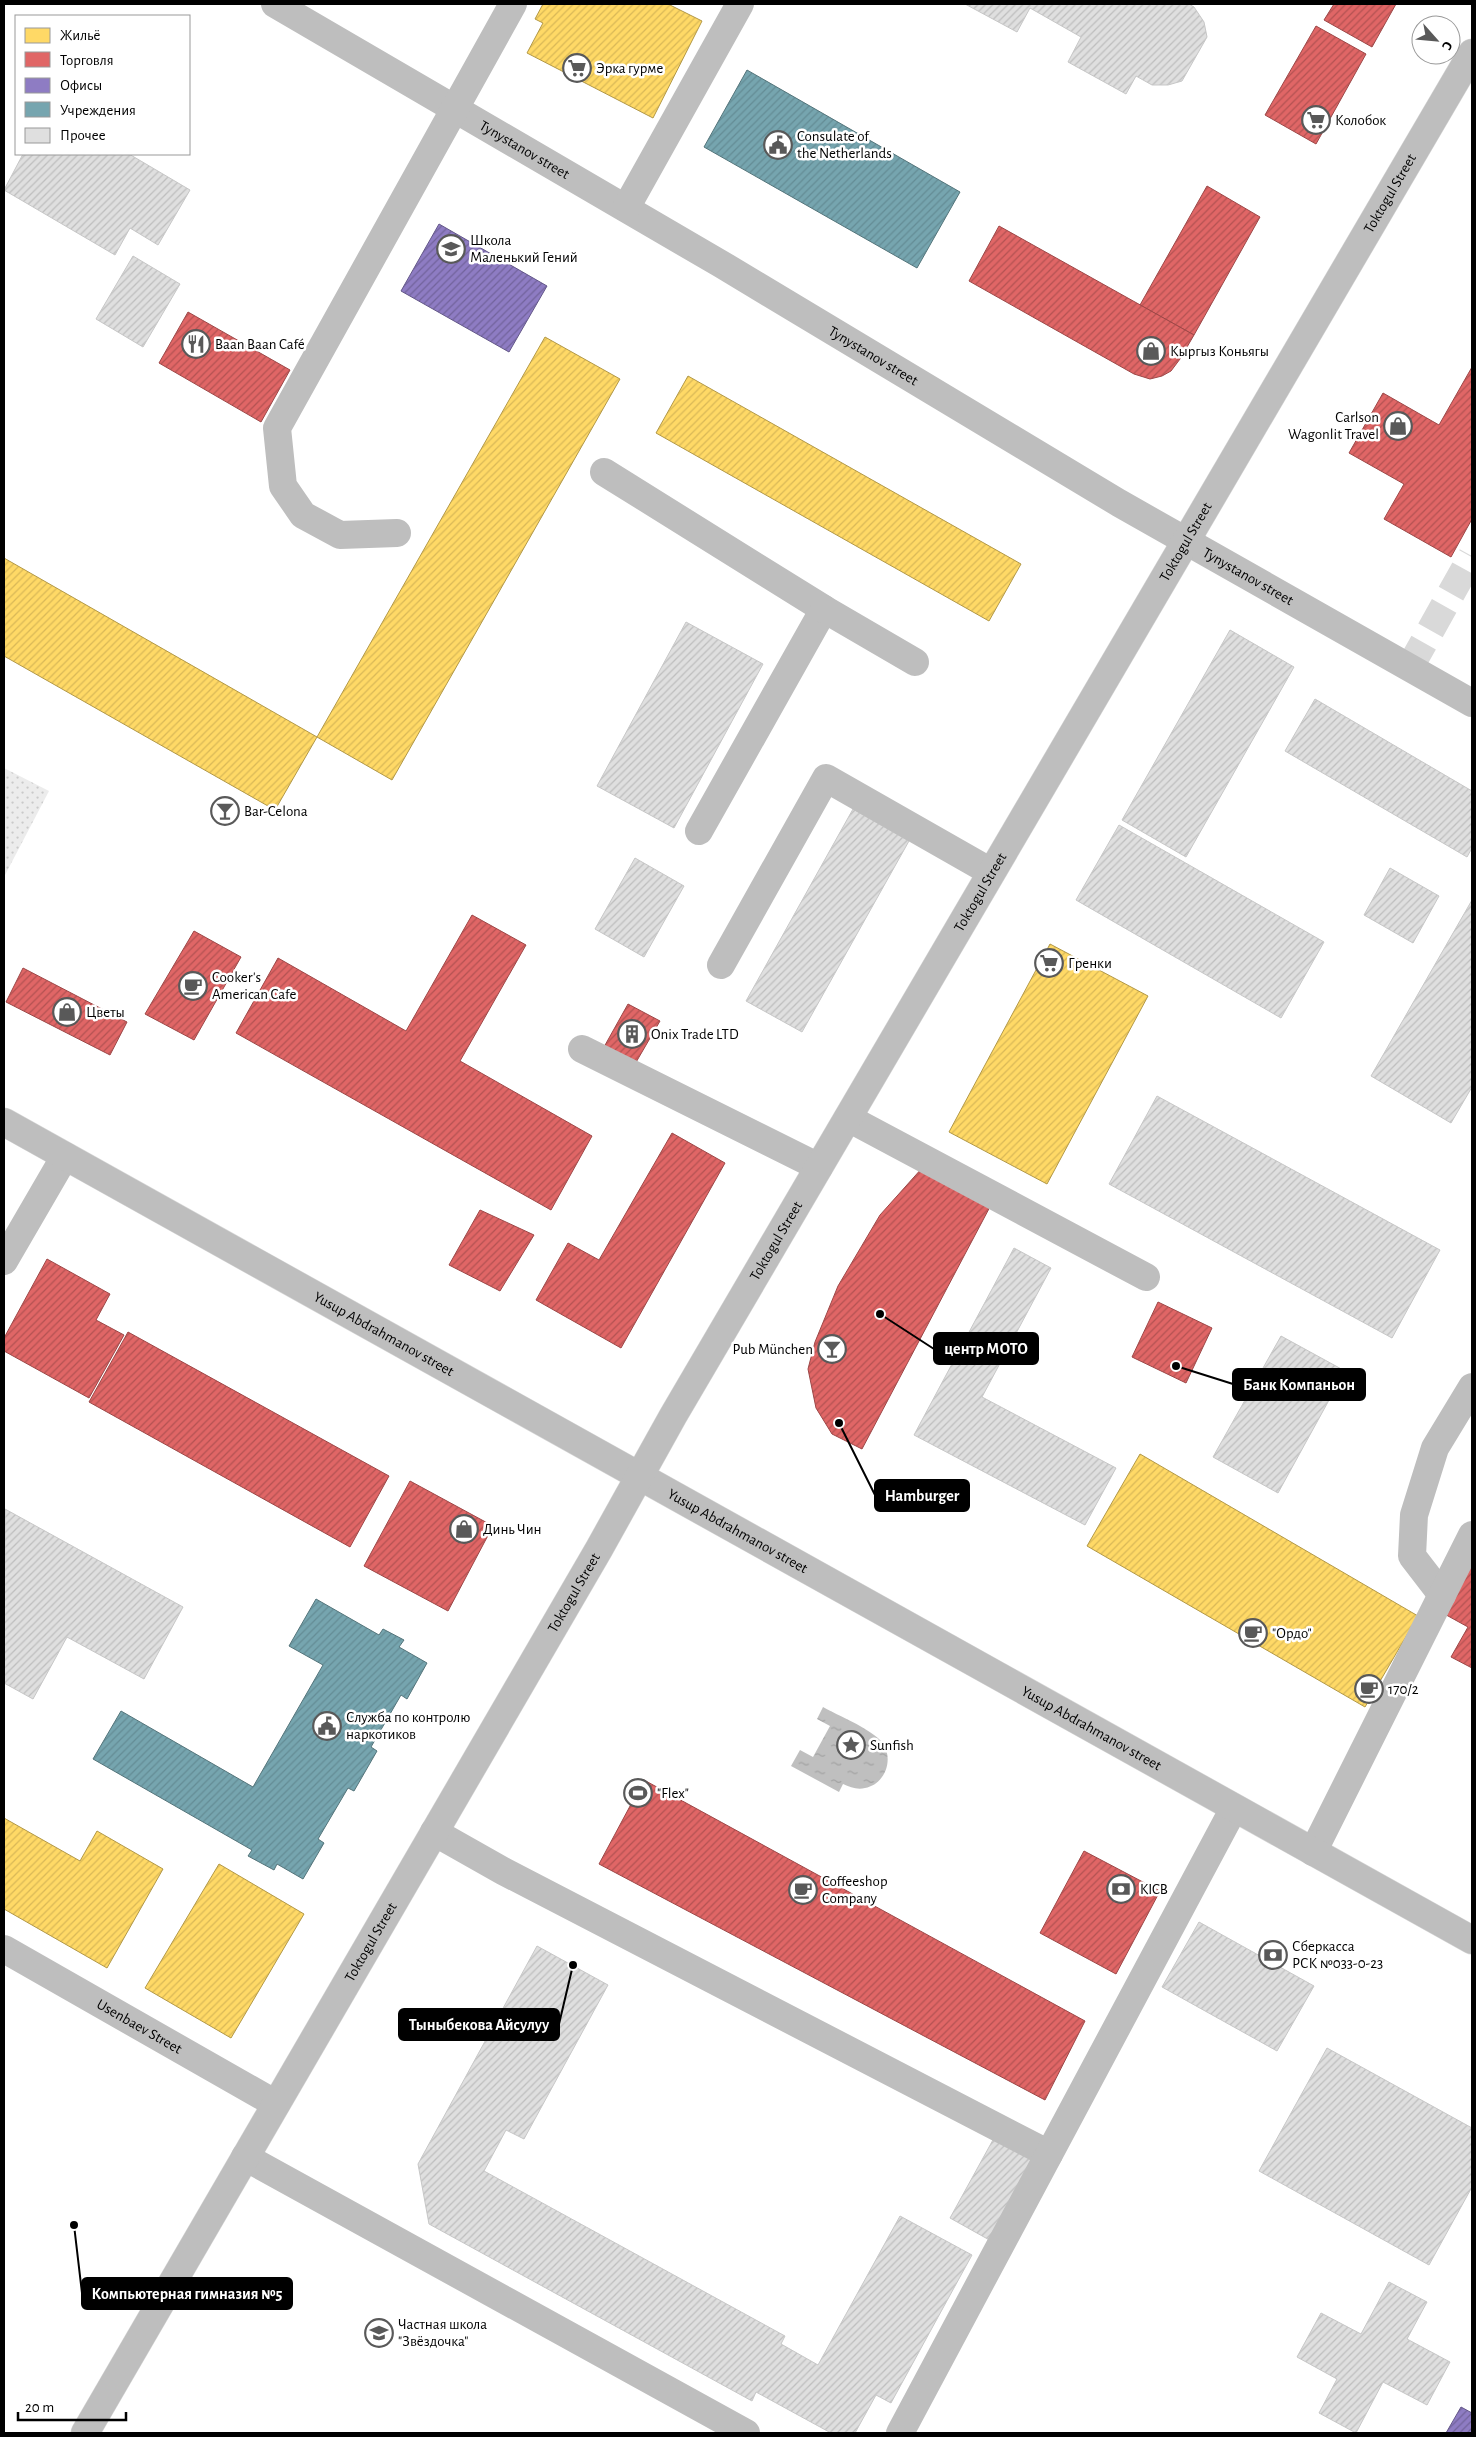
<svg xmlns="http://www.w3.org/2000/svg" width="1476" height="2437" font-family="'Alegreya Sans',sans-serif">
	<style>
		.grass { fill: url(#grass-dots) }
		.water { fill: url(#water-ripples) }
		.homes { fill: url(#homes-hatch); stroke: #b29847 }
		.shops { fill: url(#shops-hatch); stroke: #9d4747 }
		.offices { fill: url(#offices-hatch); stroke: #635788 }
		.public { fill: url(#public-hatch); stroke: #53747a }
		.building { fill: url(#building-hatch); stroke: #c7c7c7 }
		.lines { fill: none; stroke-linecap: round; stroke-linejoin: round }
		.minor-tunnel { stroke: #d9d9d9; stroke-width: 28; stroke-dasharray: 28 14; stroke-linecap: butt }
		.major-casing { stroke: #dbdbdb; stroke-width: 29 }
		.minor { stroke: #bebebe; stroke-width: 28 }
		.major { stroke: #bebebe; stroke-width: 28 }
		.labels { text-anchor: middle; stroke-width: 5; stroke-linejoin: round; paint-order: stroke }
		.poi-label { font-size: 15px; fill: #000; stroke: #fff; text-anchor: start }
		.street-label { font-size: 15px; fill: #000; stroke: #fff }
		.leader { fill: none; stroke: #000; stroke-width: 2 }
		.callout-dot { fill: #000; stroke: #fff; stroke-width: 2 }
		.callout { fill: #000; stroke: #000; stroke-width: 2 }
		.callout-label { font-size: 16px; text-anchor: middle; font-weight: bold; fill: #fff }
	</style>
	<defs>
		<pattern id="grass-dots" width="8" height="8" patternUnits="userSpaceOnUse" patternTransform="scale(1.25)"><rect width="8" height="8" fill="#ececec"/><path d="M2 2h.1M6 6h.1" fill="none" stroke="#c9c9c9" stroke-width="1.8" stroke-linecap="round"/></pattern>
		<pattern id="water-ripples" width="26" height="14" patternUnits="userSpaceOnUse" patternTransform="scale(1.25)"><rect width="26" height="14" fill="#bfbfbf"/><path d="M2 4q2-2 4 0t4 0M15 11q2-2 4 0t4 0" fill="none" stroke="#a2a2a2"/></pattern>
		<pattern id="homes-hatch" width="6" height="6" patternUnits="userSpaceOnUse" patternTransform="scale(1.25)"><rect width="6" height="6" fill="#ffd966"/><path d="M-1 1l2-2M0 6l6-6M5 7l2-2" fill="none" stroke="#d9b857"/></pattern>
		<pattern id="shops-hatch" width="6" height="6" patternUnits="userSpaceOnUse" patternTransform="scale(1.25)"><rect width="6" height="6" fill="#e06666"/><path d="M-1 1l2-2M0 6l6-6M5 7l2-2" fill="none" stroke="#b35252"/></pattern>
		<pattern id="offices-hatch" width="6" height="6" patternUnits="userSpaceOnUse" patternTransform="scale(1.25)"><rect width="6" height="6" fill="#8e7cc3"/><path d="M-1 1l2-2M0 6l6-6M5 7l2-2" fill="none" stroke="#72639c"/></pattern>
		<pattern id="public-hatch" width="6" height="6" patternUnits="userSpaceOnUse" patternTransform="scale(1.25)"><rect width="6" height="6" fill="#76a5af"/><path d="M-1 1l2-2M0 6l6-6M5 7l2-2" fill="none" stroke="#648c95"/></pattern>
		<pattern id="building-hatch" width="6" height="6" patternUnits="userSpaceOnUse" patternTransform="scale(1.25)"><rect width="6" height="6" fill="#dfdfdf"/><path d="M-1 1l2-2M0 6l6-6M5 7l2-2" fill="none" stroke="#bebebe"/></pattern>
	</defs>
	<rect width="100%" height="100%" fill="#fff"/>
	<path class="grass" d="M 4,768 L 49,791 L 4,877 Z"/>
	<path class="water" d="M 823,1707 C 839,1716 867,1727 880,1740 C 895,1755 887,1784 865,1788 C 857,1790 850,1787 843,1784 L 839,1792 L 791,1766 L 800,1750 L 813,1757 L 830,1726 L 817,1719 Z"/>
	<g class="homes">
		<path d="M 543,4 L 668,4 L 702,21 L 653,118 L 527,53 L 543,23 L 535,19 Z"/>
		<path d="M 545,337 L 620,379 L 392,780 L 317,737 Z"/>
		<path d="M 688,376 L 1021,564 L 989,621 L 656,433 Z"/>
		<path d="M 4,558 L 317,737 L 275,810 L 4,656 Z"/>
		<path d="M 1050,944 L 1148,996 L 1047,1184 L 949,1132 Z"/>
		<path d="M 1140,1454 L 1418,1616 L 1365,1707 L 1087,1546 Z"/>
		<path d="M 4,1818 L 80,1861 L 97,1831 L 163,1869 L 107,1968 L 4,1909 Z"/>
		<path d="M 219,1864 L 304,1914 L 231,2038 L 145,1988 Z"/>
	</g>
	<g class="shops">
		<path d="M 1334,4 L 1396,4 L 1372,47 L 1324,20 Z"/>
		<path d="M 1316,26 L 1366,54 L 1316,144 L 1265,115 Z"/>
		<path d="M 1207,186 L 1260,217 L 1194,335 L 1140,305 Z"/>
		<path d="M 999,226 L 1194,335 L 1180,359 L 1171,371 L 1162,376 L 1150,379 L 1134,374 L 969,281 Z"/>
		<path d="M 188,312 L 290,370 L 261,422 L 159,363 Z"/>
		<path d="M 1472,367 L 1472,519 L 1451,557 L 1384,519 L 1404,484 L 1349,453 L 1383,393 L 1439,425 Z"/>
		<path d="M 472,915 L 526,945 L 460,1061 L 592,1136 L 551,1210 L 236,1033 L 278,958 L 406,1031 Z"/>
		<path d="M 194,931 L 241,957 L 194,1040 L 145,1014 Z"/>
		<path d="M 23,968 L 127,1022 L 110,1055 L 6,1002 Z"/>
		<path d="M 628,1004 L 660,1021 L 635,1064 L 604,1047 Z"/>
		<path d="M 672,1133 L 725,1163 L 621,1348 L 536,1300 L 568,1243 L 599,1260 Z"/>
		<path d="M 923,1167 L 992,1203 L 862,1449 L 832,1434 L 816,1408 L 808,1369 L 815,1342 L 838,1286 L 880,1215 Z"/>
		<path d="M 480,1210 L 534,1235 L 500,1291 L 449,1265 Z"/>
		<path d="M 47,1259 L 110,1294 L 96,1320 L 124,1335 L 89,1398 L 4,1351 L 4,1338 Z"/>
		<path d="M 1158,1302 L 1212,1328 L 1186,1383 L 1132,1357 Z"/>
		<path d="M 128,1332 L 389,1476 L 350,1547 L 89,1402 Z"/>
		<path d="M 410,1481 L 493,1526 L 448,1611 L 364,1566 Z"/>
		<path d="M 1472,1552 L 1472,1668 L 1451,1657 L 1468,1627 L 1439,1611 Z"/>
		<path d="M 644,1780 L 1085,2021 L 1045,2100 L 599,1864 Z"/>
		<path d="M 1084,1851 L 1160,1891 L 1116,1974 L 1040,1933 Z"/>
	</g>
	<g class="offices">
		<path d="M 439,224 L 547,286 L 509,352 L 401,291 Z"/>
		<path d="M 1461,2407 L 1472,2413 L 1472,2433 L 1446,2433 Z"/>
	</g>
	<g class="public">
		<path d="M 747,70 L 960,192 L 917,268 L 704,147 Z"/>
		<path d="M 316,1599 L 379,1635 L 383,1629 L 404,1640 L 399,1647 L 427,1663 L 407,1699 L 401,1695 L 371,1747 L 377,1751 L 354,1791 L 348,1788 L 318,1839 L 324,1843 L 303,1879 L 277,1864 L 274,1870 L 248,1856 L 252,1850 L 93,1759 L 121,1711 L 253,1787 L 323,1665 L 289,1646 Z"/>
	</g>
	<g class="building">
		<path d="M 965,4 L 1189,4 L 1194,7 L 1204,22 L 1207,37 L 1182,81 L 1168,85 L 1152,85 L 1136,76 L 1126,94 L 1068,62 L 1081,37 L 1030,8 L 1017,32 Z"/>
		<path d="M 23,154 L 129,154 L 190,190 L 158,245 L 130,228 L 115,255 L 4,190 Z"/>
		<path d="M 133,256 L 180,284 L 143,347 L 96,319 Z"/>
		<path d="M 686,622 L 763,664 L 674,828 L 597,786 Z"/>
		<path d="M 1230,630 L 1294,667 L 1186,857 L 1122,820 Z"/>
		<path d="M 1315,699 L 1472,791 L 1472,848 L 1467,857 L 1285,751 Z"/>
		<path d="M 853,809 L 909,841 L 802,1032 L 746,1001 Z"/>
		<path d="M 1119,825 L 1324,942 L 1281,1018 L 1076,900 Z"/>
		<path d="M 635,858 L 684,886 L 644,957 L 595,929 Z"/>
		<path d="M 1390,868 L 1439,896 L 1413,943 L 1364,915 Z"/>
		<path d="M 1472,900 L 1472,1087 L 1451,1123 L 1371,1076 Z"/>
		<path d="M 1157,1096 L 1440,1250 L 1392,1338 L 1109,1184 Z"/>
		<path d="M 1014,1248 L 1051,1268 L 982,1397 L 1116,1468 L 1085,1525 L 914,1435 Z"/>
		<path d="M 1281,1336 L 1345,1371 L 1278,1493 L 1213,1457 Z"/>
		<path d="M 5,1509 L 183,1607 L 144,1679 L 67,1637 L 33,1699 L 4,1683 Z"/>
		<path d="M 1199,1922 L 1314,1986 L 1277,2051 L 1162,1987 Z"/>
		<path d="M 537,1946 L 608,1985 L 524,2139 L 506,2130 L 484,2171 L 785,2336 L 781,2344 L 818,2365 L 900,2216 L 972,2255 L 891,2403 L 876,2395 L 855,2433 L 831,2433 L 756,2392 L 752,2401 L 429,2224 L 418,2164 Z"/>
		<path d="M 1327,2048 L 1472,2128 L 1472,2187 L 1429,2265 L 1259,2171 Z"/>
		<path d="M 994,2138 L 1037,2161 L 993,2242 L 950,2218 Z"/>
		<path d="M 1389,2282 L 1427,2302 L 1407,2339 L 1450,2362 L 1427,2405 L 1383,2382 L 1356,2433 L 1319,2413 L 1337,2379 L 1297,2357 L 1321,2313 L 1361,2334 Z"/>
	</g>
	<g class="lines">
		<path class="minor-tunnel" d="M 1410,667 L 1472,556"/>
		<defs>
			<g id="major">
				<path id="s3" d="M 4,1122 L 1472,1940"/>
				<path id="s4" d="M 85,2433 L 599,1549 L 673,1416 L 1472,53"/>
			</g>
		</defs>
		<use href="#major" class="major-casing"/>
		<g class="minor">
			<path id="s1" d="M 275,4 L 721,264 L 1119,503 L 1472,703"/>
			<path d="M 626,208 L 740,4"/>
			<path d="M 604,472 L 824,609 L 699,831"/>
			<path d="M 397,533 L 340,535 L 303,515 L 283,486 L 277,428 L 513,4"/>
			<path d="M 824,609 L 915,662"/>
			<path d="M 721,965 L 826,778 L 991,872"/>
			<path d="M 582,1049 L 819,1167"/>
			<path d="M 848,1118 L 1146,1277"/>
			<path d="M 4,1261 L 65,1156"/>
			<path d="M 1442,1595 L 1412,1556 L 1414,1515 L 1435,1448 L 1472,1387"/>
			<path d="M 434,1832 L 503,1871 L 1049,2154"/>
			<path d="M 1313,1852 L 1472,1535"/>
			<path id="s2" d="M 4,1949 L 276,2104"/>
			<path d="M 245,2157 L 746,2433"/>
			<path d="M 900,2433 L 1234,1808"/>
		</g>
		<use href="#major" class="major"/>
	</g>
	<defs>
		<symbol id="supermarket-ring" viewBox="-11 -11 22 22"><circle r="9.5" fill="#fff" stroke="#595959" stroke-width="1.5"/><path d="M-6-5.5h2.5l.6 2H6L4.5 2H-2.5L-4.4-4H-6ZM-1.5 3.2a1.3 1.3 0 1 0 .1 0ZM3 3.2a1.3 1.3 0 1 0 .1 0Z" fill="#595959"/></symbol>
		<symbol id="civic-ring" viewBox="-11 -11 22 22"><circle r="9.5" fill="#fff" stroke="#595959" stroke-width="1.5"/><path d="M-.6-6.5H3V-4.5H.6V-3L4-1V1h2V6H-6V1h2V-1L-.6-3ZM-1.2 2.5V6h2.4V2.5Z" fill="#595959"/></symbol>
		<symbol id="school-ring" viewBox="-11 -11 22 22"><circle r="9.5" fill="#fff" stroke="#595959" stroke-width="1.5"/><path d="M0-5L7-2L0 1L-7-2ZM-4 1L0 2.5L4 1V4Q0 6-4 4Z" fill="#595959"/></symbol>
		<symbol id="restaurant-ring" viewBox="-11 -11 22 22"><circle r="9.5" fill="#fff" stroke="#595959" stroke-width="1.5"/><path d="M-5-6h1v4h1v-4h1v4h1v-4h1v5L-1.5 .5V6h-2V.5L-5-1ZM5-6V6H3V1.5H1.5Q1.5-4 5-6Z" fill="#595959"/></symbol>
		<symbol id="shop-ring" viewBox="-11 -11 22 22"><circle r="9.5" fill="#fff" stroke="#595959" stroke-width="1.5"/><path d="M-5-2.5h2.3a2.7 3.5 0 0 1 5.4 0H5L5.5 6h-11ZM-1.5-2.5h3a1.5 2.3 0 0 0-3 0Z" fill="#595959"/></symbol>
		<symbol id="bar-ring" viewBox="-11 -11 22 22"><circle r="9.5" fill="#fff" stroke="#595959" stroke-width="1.5"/><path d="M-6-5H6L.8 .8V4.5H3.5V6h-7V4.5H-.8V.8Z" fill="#595959"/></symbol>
		<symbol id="cafe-ring" viewBox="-11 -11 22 22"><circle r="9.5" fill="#fff" stroke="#595959" stroke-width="1.5"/><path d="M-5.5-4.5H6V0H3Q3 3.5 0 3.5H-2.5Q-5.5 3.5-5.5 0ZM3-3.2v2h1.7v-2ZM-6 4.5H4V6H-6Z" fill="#595959"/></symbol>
		<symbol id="building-ring" viewBox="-11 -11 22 22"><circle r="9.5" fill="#fff" stroke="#595959" stroke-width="1.5"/><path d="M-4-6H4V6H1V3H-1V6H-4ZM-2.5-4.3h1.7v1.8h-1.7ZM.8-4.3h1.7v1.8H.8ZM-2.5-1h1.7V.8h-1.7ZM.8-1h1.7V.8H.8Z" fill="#595959"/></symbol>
		<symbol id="sight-ring" viewBox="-11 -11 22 22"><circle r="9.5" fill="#fff" stroke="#595959" stroke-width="1.5"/><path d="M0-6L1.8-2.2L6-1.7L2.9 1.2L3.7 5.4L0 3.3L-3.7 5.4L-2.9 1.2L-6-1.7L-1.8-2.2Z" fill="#595959"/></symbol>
		<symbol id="stadium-ring" viewBox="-11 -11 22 22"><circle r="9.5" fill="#fff" stroke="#595959" stroke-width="1.5"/><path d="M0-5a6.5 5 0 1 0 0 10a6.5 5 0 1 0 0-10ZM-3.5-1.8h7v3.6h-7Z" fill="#595959"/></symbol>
		<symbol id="bank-ring" viewBox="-11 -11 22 22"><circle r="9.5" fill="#fff" stroke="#595959" stroke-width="1.5"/><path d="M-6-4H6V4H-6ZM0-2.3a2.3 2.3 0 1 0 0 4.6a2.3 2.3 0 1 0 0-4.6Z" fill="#595959"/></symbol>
	</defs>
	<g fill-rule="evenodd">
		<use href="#supermarket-ring" x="561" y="52" width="32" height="32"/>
		<use href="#supermarket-ring" x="1300" y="104" width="32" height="32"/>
		<use href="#civic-ring" x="762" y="129" width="32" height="32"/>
		<use href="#school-ring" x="435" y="233" width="32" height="32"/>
		<use href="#restaurant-ring" x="180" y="328" width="32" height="32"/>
		<use href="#shop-ring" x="1135" y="335" width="32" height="32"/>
		<use href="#shop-ring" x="1382" y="410" width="32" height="32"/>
		<use href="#bar-ring" x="209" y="795" width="32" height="32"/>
		<use href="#supermarket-ring" x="1033" y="947" width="32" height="32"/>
		<use href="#cafe-ring" x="177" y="970" width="32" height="32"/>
		<use href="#shop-ring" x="51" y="996" width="32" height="32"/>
		<use href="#building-ring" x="616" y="1018" width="32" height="32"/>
		<use href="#bar-ring" x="816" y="1333" width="32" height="32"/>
		<use href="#shop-ring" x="448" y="1513" width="32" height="32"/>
		<use href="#cafe-ring" x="1237" y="1617" width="32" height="32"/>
		<use href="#cafe-ring" x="1353" y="1673" width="32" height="32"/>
		<use href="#civic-ring" x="311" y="1710" width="32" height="32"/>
		<use href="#sight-ring" x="835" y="1729" width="32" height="32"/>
		<use href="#stadium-ring" x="622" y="1777" width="32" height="32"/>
		<use href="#bank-ring" x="1105" y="1873" width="32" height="32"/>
		<use href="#cafe-ring" x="787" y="1874" width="32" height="32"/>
		<use href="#bank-ring" x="1257" y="1939" width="32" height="32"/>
		<use href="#school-ring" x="363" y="2317" width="32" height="32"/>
	</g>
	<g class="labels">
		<g class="poi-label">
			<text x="596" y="73">Эрка гурме</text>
			<text x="1335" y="125">Колобок</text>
			<text x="797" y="141">Consulate of<tspan x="797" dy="17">the Netherlands</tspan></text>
			<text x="470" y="245">Школа<tspan x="470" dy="17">Маленький Гений</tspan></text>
			<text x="215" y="349">Baan Baan Café</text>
			<text x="1170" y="356">Кыргыз Коньягы</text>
			<text x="1379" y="422" text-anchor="end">Carlson<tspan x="1379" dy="17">Wagonlit Travel</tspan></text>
			<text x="244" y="816">Bar-Celona</text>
			<text x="1068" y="968">Гренки</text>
			<text x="212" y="982">Cooker's<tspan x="212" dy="17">American Cafe</tspan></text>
			<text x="86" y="1017">Цветы</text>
			<text x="651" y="1039">Onix Trade LTD</text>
			<text x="813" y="1354" text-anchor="end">Pub München</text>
			<text x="483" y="1534">Динь Чин</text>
			<text x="1272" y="1638">"Ордо"</text>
			<text x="1388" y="1694">170/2</text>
			<text x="346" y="1722">Служба по контролю<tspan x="346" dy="17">наркотиков</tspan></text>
			<text x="870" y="1750">Sunfish</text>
			<text x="657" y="1798">"Flex"</text>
			<text x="822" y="1886">Coffeeshop<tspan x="822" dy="17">Company</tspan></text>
			<text x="1140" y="1894">KICB</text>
			<text x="1292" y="1951">Сберкасса<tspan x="1292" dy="17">РСК №033-0-23</tspan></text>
			<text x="398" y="2329">Частная школа<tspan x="398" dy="17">"Звёздочка"</tspan></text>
		</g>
		<g class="street-label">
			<text dy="5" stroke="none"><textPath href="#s1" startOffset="289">Tynystanov street</textPath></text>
			<text dy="5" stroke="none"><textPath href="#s4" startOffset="2592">Toktogul Street</textPath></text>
			<text dy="5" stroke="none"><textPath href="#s1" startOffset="694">Tynystanov street</textPath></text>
			<text dy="5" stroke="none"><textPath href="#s4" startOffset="2188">Toktogul Street</textPath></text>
			<text dy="5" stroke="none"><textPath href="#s1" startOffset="1129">Tynystanov street</textPath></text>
			<text dy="5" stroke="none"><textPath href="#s4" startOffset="1782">Toktogul Street</textPath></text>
			<text dy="5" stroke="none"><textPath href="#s4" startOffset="1378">Toktogul Street</textPath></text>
			<text dy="5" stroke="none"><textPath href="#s3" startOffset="435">Yusup Abdrahmanov street</textPath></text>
			<text dy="5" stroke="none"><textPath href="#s3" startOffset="840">Yusup Abdrahmanov street</textPath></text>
			<text dy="5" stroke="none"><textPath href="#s4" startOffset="972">Toktogul Street</textPath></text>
			<text dy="5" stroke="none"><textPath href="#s3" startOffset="1245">Yusup Abdrahmanov street</textPath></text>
			<text dy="5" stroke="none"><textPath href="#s4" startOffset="568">Toktogul Street</textPath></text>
			<text dy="5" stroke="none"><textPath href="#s2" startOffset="156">Usenbaev Street</textPath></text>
		</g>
	</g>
	<path class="leader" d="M880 1314L934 1349M1176 1366L1233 1384M839 1423L875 1495M573 1965L559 2024M74 2225L82 2293"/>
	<g class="callout-dot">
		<circle cx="880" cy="1314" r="5"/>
		<circle cx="1176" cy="1366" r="5"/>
		<circle cx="839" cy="1423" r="5"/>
		<circle cx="573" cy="1965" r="5"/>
		<circle cx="74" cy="2225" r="5"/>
	</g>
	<g class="callout">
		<rect x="934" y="1333" width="104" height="31" rx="5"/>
		<rect x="1233" y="1369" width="132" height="31" rx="5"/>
		<rect x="875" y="1480" width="94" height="31" rx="5"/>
		<rect x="399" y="2009" width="160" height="31" rx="5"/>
		<rect x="82" y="2278" width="210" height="31" rx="5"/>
	</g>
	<g class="callout-label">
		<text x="986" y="1354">центр МОТО</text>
		<text x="1299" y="1390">Банк Компаньон</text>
		<text x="922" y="1501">Hamburger</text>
		<text x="479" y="2030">Тыныбекова Айсулуу</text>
		<text x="187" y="2299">Компьютерная гимназия №5</text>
	</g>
	<rect width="1476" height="2437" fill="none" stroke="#000000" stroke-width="10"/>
	<rect x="15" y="15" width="175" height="140" fill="#ffffff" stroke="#999999"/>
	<rect x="25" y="28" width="25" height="15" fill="#ffd966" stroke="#999999"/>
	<text x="60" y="40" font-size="15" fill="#000000">Жильё</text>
	<rect x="25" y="52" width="25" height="15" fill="#e06666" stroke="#999999"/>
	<text x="60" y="65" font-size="15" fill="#000000">Торговля</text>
	<rect x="25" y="78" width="25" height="15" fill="#8e7cc3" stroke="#999999"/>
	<text x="60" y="90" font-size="15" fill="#000000">Офисы</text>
	<rect x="25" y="102" width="25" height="15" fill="#76a5af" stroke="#999999"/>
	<text x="60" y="115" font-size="15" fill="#000000">Учреждения</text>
	<rect x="25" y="128" width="25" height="15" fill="#dfdfdf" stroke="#999999"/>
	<text x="60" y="140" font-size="15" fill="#000000">Прочее</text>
	<g transform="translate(1436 40) rotate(117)"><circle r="24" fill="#ffffff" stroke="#999999"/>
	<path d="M0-4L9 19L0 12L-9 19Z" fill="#595959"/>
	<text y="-8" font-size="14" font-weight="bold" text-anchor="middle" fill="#000000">С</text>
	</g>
	<path d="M18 2412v8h108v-8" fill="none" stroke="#000000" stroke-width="2.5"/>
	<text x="25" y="2412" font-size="15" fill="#000000" stroke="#ffffff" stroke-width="4" paint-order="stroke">20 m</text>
</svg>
